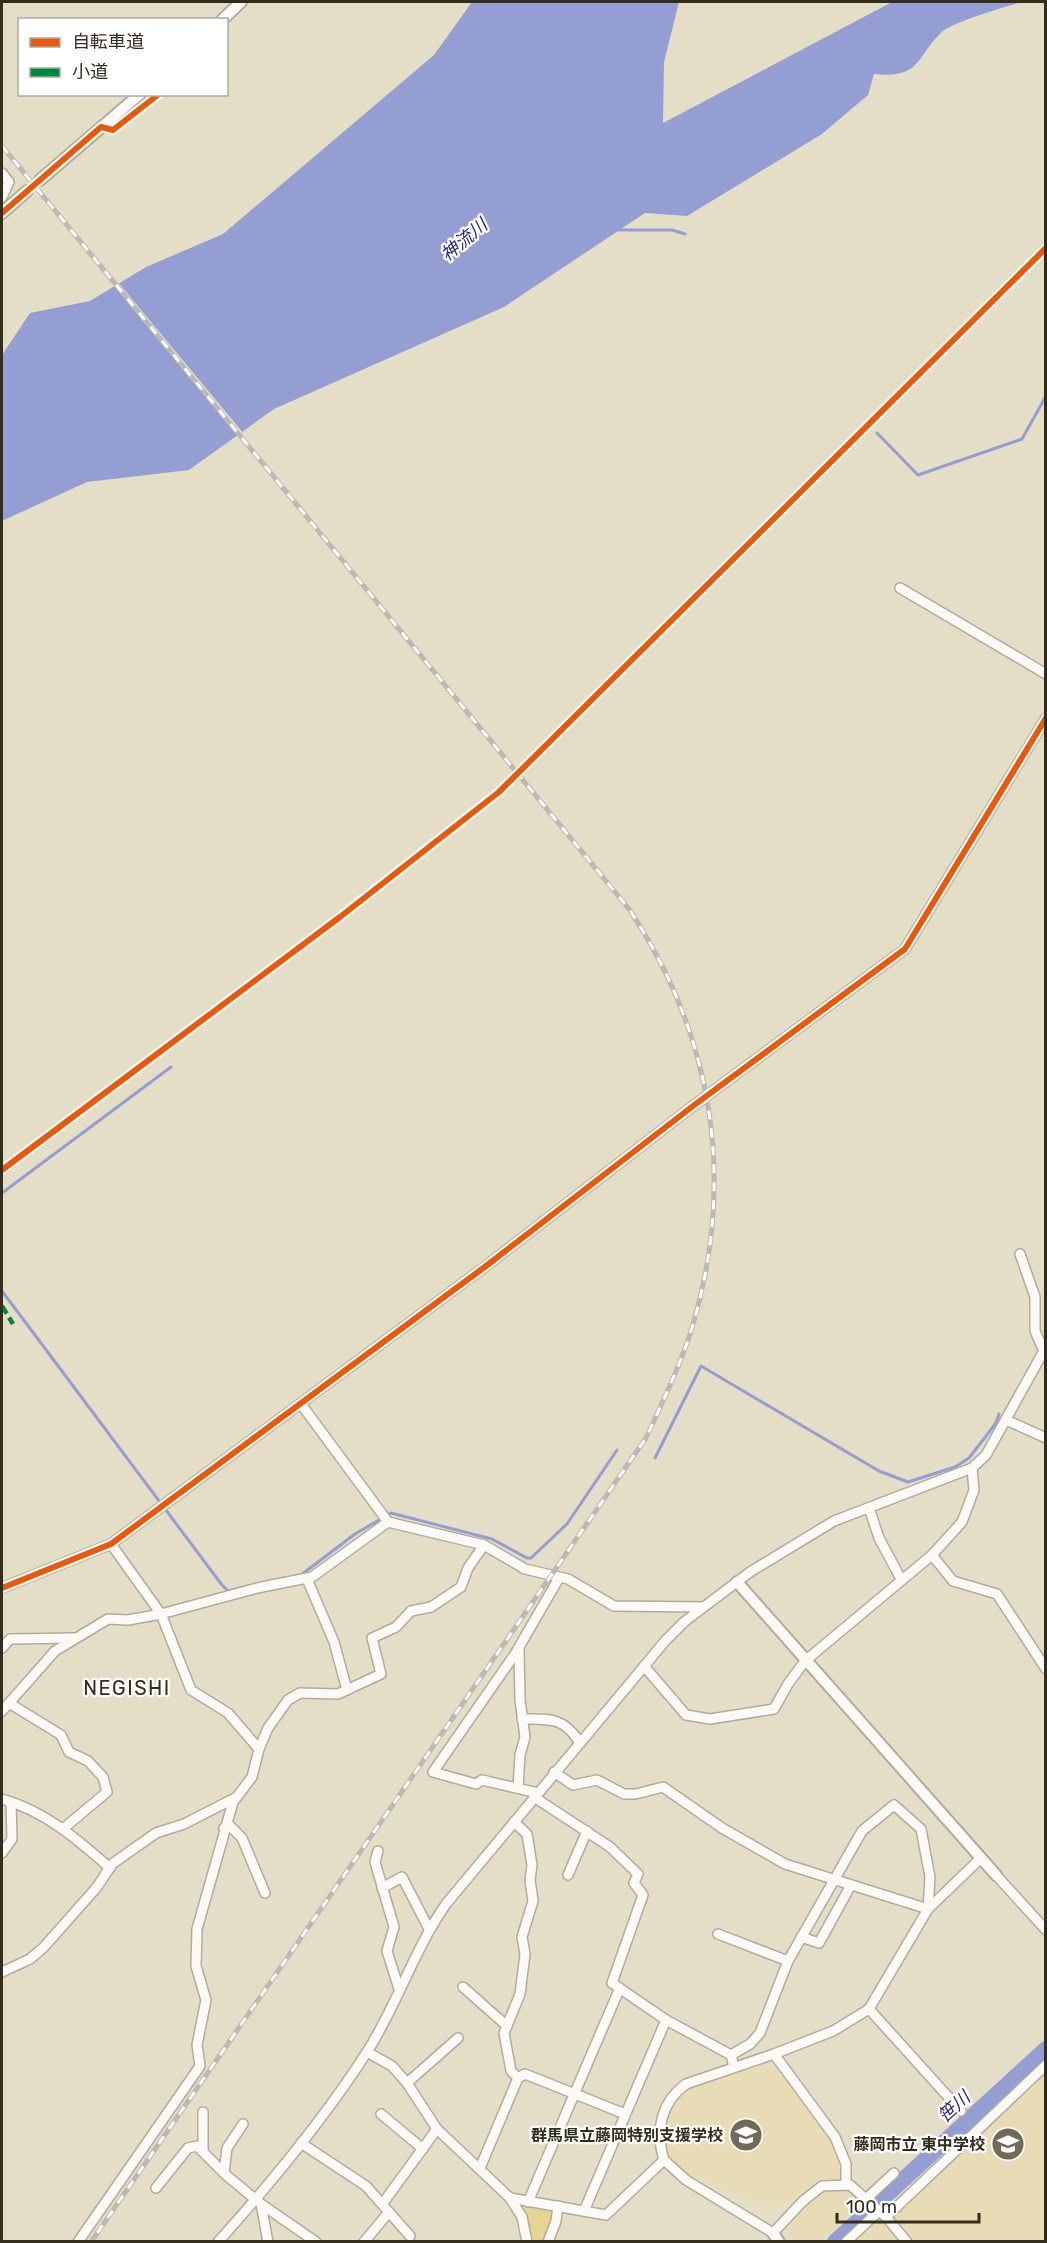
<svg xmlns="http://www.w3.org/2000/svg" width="1047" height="2243" font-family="Rubik,'Noto Sans JP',sans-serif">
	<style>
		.built { fill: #e7dcb6 }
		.green { fill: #e6d494 }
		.water { fill: #949ed2 }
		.pier { fill: #e5dec7 }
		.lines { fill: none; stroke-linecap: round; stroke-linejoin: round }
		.stream { stroke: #949ed2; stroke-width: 3 }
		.river { stroke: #949ed2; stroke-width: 16 }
		.minor-casing { stroke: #b1ac9a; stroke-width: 12 }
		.tertiary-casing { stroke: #b1ac9a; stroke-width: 14 }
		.minor { stroke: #fbfaf7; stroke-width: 9 }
		.tertiary { stroke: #fbfaf7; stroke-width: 10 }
		.rail-casing { stroke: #bbb9b3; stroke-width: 5 }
		.rail { stroke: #fff; stroke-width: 3; stroke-dasharray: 9; stroke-linecap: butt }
		.quiet { stroke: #00873e; stroke-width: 4.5; stroke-dasharray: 9 4.5; stroke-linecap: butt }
		.cycleway-casing { stroke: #fff; stroke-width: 10 }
		.cycleway { stroke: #e8590c; stroke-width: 6 }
		.labels { text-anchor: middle; stroke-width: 4.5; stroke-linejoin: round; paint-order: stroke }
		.poi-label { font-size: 16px; font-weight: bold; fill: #312c1b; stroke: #fff; text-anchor: end }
		.water-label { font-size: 18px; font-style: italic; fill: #252789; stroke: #fff }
		.quarter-label { font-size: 20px; letter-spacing: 1.5px; fill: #312c1b; stroke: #fff }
	</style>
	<rect width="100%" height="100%" fill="#e5dec7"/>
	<g class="built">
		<path d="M 765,2064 L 781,2072 L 831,2138 L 842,2175 L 839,2180 L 813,2184 L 784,2205 L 774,2207 L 693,2178 L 665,2153 L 663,2132 L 665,2115 L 674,2099 L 686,2089 Z"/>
		<path d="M 1045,2074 L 1045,2241 L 912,2241 L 893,2221 L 895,2213 Z"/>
		<path d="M 833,2189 L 851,2190 L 864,2201 L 820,2241 L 793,2241 L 785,2228 L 806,2201 Z"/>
		<path d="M 877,2218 L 899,2241 L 851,2242 Z"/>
	</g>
	<path class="green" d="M 519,2207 L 553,2210 L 544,2241 L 530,2241 Z"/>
	<path class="water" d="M 472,2 L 679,2 L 664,62 L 663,123 L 892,2 L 1021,2 C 1005,7 953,22 943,31 C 915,56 923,79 874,74 L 868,95 L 822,134 L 687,216 L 645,213 L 504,307 L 274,409 L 189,470 L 87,482 L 2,521 L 2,355 L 30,313 L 90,301 L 146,267 L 223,234 L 434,55 Z"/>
	<path class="pier" d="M 117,281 L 244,434 L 239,437 L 113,284 Z"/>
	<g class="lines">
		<g class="stream">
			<path d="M 615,230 L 672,230 L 685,234"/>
			<path d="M 877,433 L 918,475 L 1022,439 L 1046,396"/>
			<path d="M 2,1193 L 171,1067"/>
			<path d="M 2,1291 L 222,1585 L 228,1591 L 274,1580"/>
			<path d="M 655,1458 L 701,1366 L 879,1471 L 908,1482 L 955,1467 L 969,1458 L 996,1423 L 999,1414"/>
			<path d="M 301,1575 L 355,1534 L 391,1513 L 492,1539 L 527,1558 L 531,1558 L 567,1524 L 617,1450"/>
		</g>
		<path class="river" d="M 835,2242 L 1046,2049"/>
		<defs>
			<g id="minor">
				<path d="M 2,173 L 9,182 L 2,197"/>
				<path d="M 900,588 L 1046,674"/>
				<path d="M 1020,1254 L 1035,1297 L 1035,1331 L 1043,1349"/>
				<path d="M 301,1404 L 388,1522 L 484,1545 L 525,1569 L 568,1579 L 614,1606 L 703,1607"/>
				<path d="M 1006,1420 L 1046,1438"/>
				<path d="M 869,1508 L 879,1538 L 901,1579"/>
				<path d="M 111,1544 L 161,1614 L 191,1690 L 228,1713 L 259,1749"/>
				<path d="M 932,1555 L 953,1581 L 997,1594 L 1046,1669"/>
				<path d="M 307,1579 L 334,1642 L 347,1690"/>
				<path d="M 2,1588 L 111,1544 L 486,1266 L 693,1106 L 905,949 L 1046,718"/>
				<path d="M 2,1648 L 10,1639 L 74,1638"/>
				<path d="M 644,1666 L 686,1715 L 710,1719 L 774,1709 L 788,1684 L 805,1661 L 932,1555 L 962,1522 L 974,1490 L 972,1468"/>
				<path d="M 9,1703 L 61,1735 L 69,1752 L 88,1761 L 103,1777 L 107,1792 L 64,1828"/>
				<path d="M 2,1711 L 55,1651 L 108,1619 L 128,1620 L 161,1614 L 257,1588 L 312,1577 L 388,1522"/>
				<path d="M 522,1719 C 550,1719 564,1717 580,1743"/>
				<path d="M 554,1772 L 573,1785 L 597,1780 L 624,1794 L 636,1794 L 663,1787 L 722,1828 L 785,1864 L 928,1909 L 981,1858"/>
				<path d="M 518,1788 L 520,1755 L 525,1737 L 520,1700 L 519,1648"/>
				<path d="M 538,1793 L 482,1780 L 476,1784 L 433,1772 L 515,1654 L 559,1578"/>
				<path d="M 534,1797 L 610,1847 L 638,1874 L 634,1883 L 643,1895 L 612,1983 L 666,2020 L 731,2055 L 734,2067"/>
				<path d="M 2,1799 C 45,1811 77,1839 110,1868"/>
				<path d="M 224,1828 L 230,1826 L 242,1838 L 265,1893"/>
				<path d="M 378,1851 L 375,1862 L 394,1927 L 387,1951 L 399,1989"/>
				<path d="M 2,1853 L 12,1839 L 11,1802"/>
				<path d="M 568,1875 L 587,1831"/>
				<path d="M 996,1875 L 1046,1930"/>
				<path d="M 382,1888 L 402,1877 L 429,1929"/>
				<path d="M 718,1934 L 788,1961"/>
				<path d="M 801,1937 L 819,1943 L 851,1885"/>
				<path d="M 2,1972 L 30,1959 L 44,1947 L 97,1887 L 112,1864 L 156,1833 L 184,1824 L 235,1798"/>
				<path d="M 463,1987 L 507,2026"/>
				<path d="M 869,2009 L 961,2111"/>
				<path d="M 367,2052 L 392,2066 L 407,2083 L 437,2129 L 510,2198 L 522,2217 L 527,2242"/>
				<path d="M 731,2055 L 750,2044 L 760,2033 L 788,1961 L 862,1831 L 894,1805 L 921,1829 L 930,1877 L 928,1909 L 869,2009 L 833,2031 L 774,2054"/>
				<path d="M 518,2078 L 525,2074 L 625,2114"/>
				<path d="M 407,2083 L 458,2038"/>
				<path d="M 381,2114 L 423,2149"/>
				<path d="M 301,2143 L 366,2186 L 410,2236"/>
				<path d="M 203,2150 L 203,2112"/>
				<path d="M 664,2160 C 655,2131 661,2102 686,2084 L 774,2054 L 835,2137 L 846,2164 L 846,2185"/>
				<path d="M 480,2168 L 518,2078 L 511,2071 L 504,2033 L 520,1994 L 525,1954 L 522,1937 L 533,1901 L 530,1880 L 532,1865 L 527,1834 L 514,1822"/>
				<path d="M 224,2173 L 227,2148 L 243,2124"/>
				<path d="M 156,2188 L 188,2148 L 197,2146 L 226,2175 L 261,2204 L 316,2242"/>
				<path d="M 510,2198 L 606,2215 L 664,2160 L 686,2180 L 773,2233 L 803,2201 L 822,2186 L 850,2185 L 886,2217 L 907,2242"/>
				<path d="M 866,2199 L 894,2173"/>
				<path d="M 528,2202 L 619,1990"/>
				<path d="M 383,2203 L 437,2129"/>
				<path d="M 261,2204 L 268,2242"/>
				<path d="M 584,2211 L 666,2020"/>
				<path d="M 886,2217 L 1046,2065"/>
				<path d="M 78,2242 L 200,2066 L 197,2045 L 206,2000 L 196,1966 L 197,1929 L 233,1802 L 252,1777 L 259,1749 L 268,1728 L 288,1700 L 300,1693 L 338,1694 L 381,1674 L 372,1638 L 396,1627 L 411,1611 L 431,1607 L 461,1587 L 468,1568 L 484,1545"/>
				<path d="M 218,2242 C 271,2183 324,2119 367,2052 C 397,2005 414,1950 446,1904 L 666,1640 L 684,1622 L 750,1572 L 834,1521 L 972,1468 L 986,1455 L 1046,1347"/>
				<path d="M 364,2242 L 389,2212"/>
				<path d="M 548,2242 L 556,2221 L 558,2206"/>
				<path d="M 846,2242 L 879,2211"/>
			</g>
			<g id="tertiary">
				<path d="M 222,20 L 241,2"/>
				<path d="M 40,180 L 140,94"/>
				<path d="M 2,213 L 27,191"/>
				<path d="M 737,1582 L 996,1875"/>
				<path d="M 773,2233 L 779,2242"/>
			</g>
		</defs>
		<use href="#minor" class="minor-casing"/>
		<use href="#tertiary" class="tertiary-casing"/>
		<use href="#minor" class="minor"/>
		<use href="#tertiary" class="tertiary"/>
		<defs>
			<path id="rail" d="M 2,146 L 629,909 C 714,1037 736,1181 692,1328 C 680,1366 663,1401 646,1438 L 91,2242"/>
		</defs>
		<use href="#rail" class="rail-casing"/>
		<use href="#rail" class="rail"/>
		<path class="quiet" d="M 2,1306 L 13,1324"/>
		<defs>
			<g id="cycleway">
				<path d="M 2,213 L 101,127 L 113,130 L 159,94"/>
				<path d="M 2,1170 L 340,917 L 499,792 L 1046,248"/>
				<path d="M 2,1588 L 111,1544 L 486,1266 L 693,1106 L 905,949 L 1046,718"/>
			</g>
		</defs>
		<use href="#cycleway" class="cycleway-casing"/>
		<use href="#cycleway" class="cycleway"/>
	</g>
	<defs>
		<symbol id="school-disc" viewBox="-11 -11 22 22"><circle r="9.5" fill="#706a57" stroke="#fff"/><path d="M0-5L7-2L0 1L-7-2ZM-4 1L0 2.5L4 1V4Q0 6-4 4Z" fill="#fff"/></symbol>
	</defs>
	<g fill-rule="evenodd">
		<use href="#school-disc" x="727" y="2116" width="38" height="38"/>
		<use href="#school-disc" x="989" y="2125" width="38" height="38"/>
	</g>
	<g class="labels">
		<g class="poi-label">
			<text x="723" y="2141">群馬県立藤岡特別支援学校</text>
			<text x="985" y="2150">藤岡市立 東中学校</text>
		</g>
		<g class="water-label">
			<text transform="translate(464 240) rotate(-40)" y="6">神流川</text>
			<text transform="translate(954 2107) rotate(-42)" y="6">笹川</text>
		</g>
		<g class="quarter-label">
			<text x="127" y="1695">NEGISHI</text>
		</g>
	</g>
	<rect width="1047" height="2243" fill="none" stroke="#312c1b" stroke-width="6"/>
	<rect x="18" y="18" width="210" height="78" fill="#ffffff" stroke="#adaba4" stroke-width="1.5"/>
	<rect x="30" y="38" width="30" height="9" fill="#e8590c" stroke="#adaba4" stroke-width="1.5"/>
	<text x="72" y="48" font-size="18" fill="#312c1b">自転車道</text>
	<rect x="30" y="68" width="30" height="9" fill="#00873e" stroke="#adaba4" stroke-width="1.5"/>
	<text x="72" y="78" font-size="18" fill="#312c1b">小道</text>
	<path d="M837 2213v9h142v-9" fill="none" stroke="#312c1b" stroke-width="3"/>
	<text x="846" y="2213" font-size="18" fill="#312c1b" stroke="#ffffff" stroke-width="4.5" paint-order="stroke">100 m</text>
</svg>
